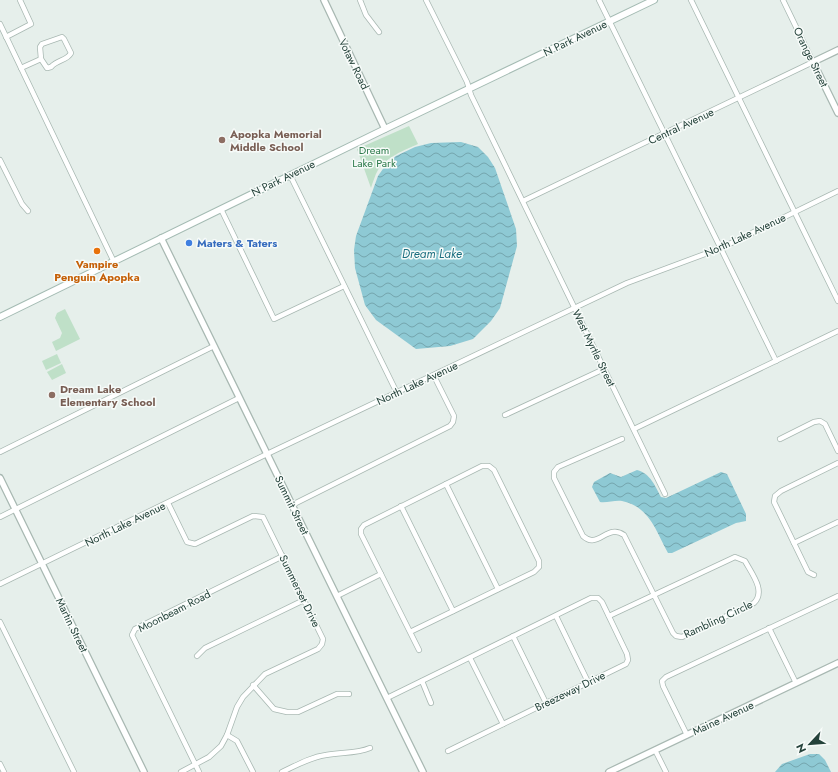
<svg xmlns="http://www.w3.org/2000/svg" width="838" height="772" font-family="Jost,sans-serif">
	<style>
		.green { fill: #bfe0c8 }
		.water { fill: url(#water-waves) }
		.lines { fill: none; stroke-linecap: round; stroke-linejoin: round }
		.minor-casing { stroke: #a8b8b2; stroke-width: 6 }
		.tertiary-casing { stroke: #a8b8b2; stroke-width: 8 }
		.secondary-casing { stroke: #a4bbb3; stroke-width: 8 }
		.minor { stroke: #fff; stroke-width: 4.5 }
		.tertiary { stroke: #fff; stroke-width: 5.5 }
		.secondary { stroke: #fff; stroke-width: 6 }
		.education-dot { fill: #8d6e63; stroke: #f7fbf9; stroke-width: 1.5 }
		.shop-dot { fill: #3f7fe0; stroke: #f7fbf9; stroke-width: 1.5 }
		.food-dot { fill: #e8710a; stroke: #f7fbf9; stroke-width: 1.5 }
		.labels { text-anchor: middle; stroke-width: 3; stroke-linejoin: round; paint-order: stroke }
		.street-label { font-size: 11px; fill: #24423a; stroke: #f7fbf9 }
		.education-label { font-size: 11px; font-weight: bold; fill: #785e54; stroke: #f7fbf9; text-anchor: start }
		.park-label { font-size: 11px; fill: #2d7a4b; stroke: #f7fbf9 }
		.shop-label { font-size: 11px; font-weight: bold; fill: #366cbe; stroke: #f7fbf9; text-anchor: start }
		.food-label { font-size: 11px; font-weight: bold; fill: #c56008; stroke: #f7fbf9 }
		.water-label { font-size: 12px; font-style: italic; fill: #1c6f80; stroke: #f7fbf9 }
	</style>
	<defs>
		<pattern id="water-waves" width="16" height="10" patternUnits="userSpaceOnUse"><rect width="16" height="10" fill="#8ec9d4"/><path d="M0 5q4-4 8 0t8 0" fill="none" stroke="#74a5ad"/></pattern>
	</defs>
	<rect width="100%" height="100%" fill="#e6efeb"/>
	<g class="green">
		<path d="M 409,126 L 418,144 C 405,150 386,157 378,170 C 375,175 373,182 371,188 L 357,149 Z"/>
		<path d="M 65,309 L 80,339 L 56,351 L 52,342 L 60,338 L 62,333 L 55,318 L 57,313 Z"/>
		<path d="M 57,354 L 61,363 L 46,370 L 42,361 Z"/>
		<path d="M 62,364 L 66,373 L 52,380 L 47,372 Z"/>
	</g>
	<g class="water">
		<path d="M 461,142 L 478,147 L 488,157 L 495,168 L 516,229 L 517,246 L 500,308 L 491,321 L 473,339 L 450,346 L 416,349 L 376,320 L 365,305 L 355,268 L 354,250 L 356,236 L 378,176 L 385,166 L 396,156 L 415,147 L 431,143 Z"/>
		<path d="M 637,470 C 651,474 655,486 661,497 L 666,498 L 721,472 L 727,474 L 746,514 L 746,521 L 736,523 L 672,553 L 668,553 C 656,531 649,506 622,501 C 615,500 607,503 600,502 L 592,487 L 594,482 L 610,473 L 621,477 Z"/>
		<path d="M 810,754 L 819,754 L 825,760 L 831,772 L 775,772 L 782,764 Z"/>
	</g>
	<g class="lines">
		<defs>
			<g id="minor">
				<path d="M 360,0 L 366,15 L 379,32"/>
				<path d="M 426,0 L 467,82 L 471,95 L 665,494"/>
				<path d="M 599,0 L 776,361"/>
				<path d="M 691,0 L 838,301"/>
				<path d="M 0,24 L 114,262"/>
				<path d="M 6,37 L 31,24 L 20,0"/>
				<path d="M 62,37 L 64,39 L 71,53 C 67,61 58,59 51,67 L 47,68 L 41,59 L 40,47 L 42,44 Z"/>
				<path d="M 21,68 L 41,59"/>
				<path d="M 0,160 L 22,204 L 28,211"/>
				<path d="M 290,175 L 397,393"/>
				<path d="M 523,201 L 813,62 L 783,0"/>
				<path d="M 221,209 L 274,319 L 344,286"/>
				<path d="M 505,415 L 604,369"/>
				<path d="M 634,429 L 838,331"/>
				<path d="M 780,439 L 814,422 L 820,421 L 825,424 L 838,451"/>
				<path d="M 0,452 L 214,346"/>
				<path d="M 446,484 L 498,589"/>
				<path d="M 168,503 L 187,542 L 195,544 L 253,516 L 263,517 L 323,639 L 322,644 L 318,649 L 265,674 L 243,697 L 237,707 L 227,735 L 221,746 L 209,757 L 181,772"/>
				<path d="M 292,505 L 450,426 L 453,422 L 454,416 L 434,376"/>
				<path d="M 401,506 L 453,611"/>
				<path d="M 0,517 L 239,398"/>
				<path d="M 794,543 L 838,522"/>
				<path d="M 814,575 L 808,572 L 774,502 L 775,496 L 781,491 L 838,463"/>
				<path d="M 0,584 L 267,454 L 627,283 L 721,248 L 838,191"/>
				<path d="M 337,596 L 381,574"/>
				<path d="M 556,616 L 588,682"/>
				<path d="M 609,616 L 735,557 L 745,561 C 752,574 766,591 754,603 L 682,637 L 676,636 L 673,633 L 624,535 C 607,523 598,550 583,536 L 554,478 L 554,472 L 558,467 L 622,439"/>
				<path d="M 0,622 L 74,772"/>
				<path d="M 769,628 L 796,683"/>
				<path d="M 410,632 L 534,572 L 539,567 L 539,561 L 494,470 L 489,466 L 482,466 L 364,525 L 361,529 L 361,534 L 419,650"/>
				<path d="M 513,636 L 546,703"/>
				<path d="M 197,656 L 205,648 L 304,600"/>
				<path d="M 470,658 L 503,724"/>
				<path d="M 422,681 L 431,703"/>
				<path d="M 253,685 L 274,709 L 287,712 L 298,712 L 337,694 L 349,694"/>
				<path d="M 387,698 L 591,598 L 598,598 L 602,602 L 627,654 L 628,660 L 626,664 L 448,751"/>
				<path d="M 227,735 L 237,741 L 253,772"/>
				<path d="M 687,735 L 663,686 L 662,681 L 666,677 L 838,596"/>
				<path d="M 655,750 L 666,772"/>
				<path d="M 0,764 L 4,772"/>
				<path d="M 199,772 L 132,635 L 135,629 L 283,556"/>
				<path d="M 282,772 C 297,765 311,757 326,755 C 341,752 356,754 370,748"/>
			</g>
			<g id="tertiary">
				<path d="M 324,0 L 385,129"/>
				<path d="M 838,50 L 813,62 L 838,113"/>
				<path d="M 161,238 L 423,772"/>
				<path d="M 0,478 L 144,772"/>
				<path d="M 609,772 L 838,663"/>
			</g>
			<path id="secondary" d="M 0,317 L 385,129 L 654,0"/>
		</defs>
		<use href="#minor" class="minor-casing"/>
		<use href="#tertiary" class="tertiary-casing"/>
		<use href="#secondary" class="secondary-casing"/>
		<use href="#minor" class="minor"/>
		<use href="#tertiary" class="tertiary"/>
		<use href="#secondary" class="secondary"/>
	</g>
	<g class="education-dot">
		<circle cx="222" cy="140" r="4"/>
		<circle cx="52" cy="395" r="4"/>
	</g>
	<circle class="shop-dot" cx="189" cy="243" r="4"/>
	<circle class="food-dot" cx="97" cy="251" r="4"/>
	<g class="labels">
		<g class="street-label">
			<text transform="translate(575 38) rotate(-26)" y="4">N Park Avenue</text>
			<text transform="translate(811 57) rotate(64)" y="4">Orange Street</text>
			<text transform="translate(354 64) rotate(64)" y="4">Votaw Road</text>
			<text transform="translate(681 126) rotate(-25)" y="4">Central Avenue</text>
			<text transform="translate(283 178) rotate(-26)" y="4">N Park Avenue</text>
			<text transform="translate(745 235) rotate(-25)" y="4">North Lake Avenue</text>
			<text transform="translate(594 348) rotate(64)" y="4">West Myrtle Street</text>
			<text transform="translate(417 383) rotate(-25)" y="4">North Lake Avenue</text>
			<text transform="translate(292 505) rotate(64)" y="4">Summit Street</text>
			<text transform="translate(125 524) rotate(-26)" y="4">North Lake Avenue</text>
			<text transform="translate(300 591) rotate(64)" y="4">Summerset Drive</text>
			<text transform="translate(174 611) rotate(-27)" y="4">Moonbeam Road</text>
			<text transform="translate(718 619) rotate(-25)" y="4">Rambling Circle</text>
			<text transform="translate(72 625) rotate(64)" y="4">Martin Street</text>
			<text transform="translate(570 691) rotate(-26)" y="4">Breezeway Drive</text>
			<text transform="translate(723 718) rotate(-25)" y="4">Maine Avenue</text>
		</g>
		<g class="education-label">
			<text x="230" y="138">Apopka Memorial<tspan x="230" dy="13">Middle School</tspan></text>
			<text x="60" y="393">Dream Lake<tspan x="60" dy="13">Elementary School</tspan></text>
		</g>
		<g class="park-label">
			<text x="374" y="154">Dream<tspan x="374" dy="13">Lake Park</tspan></text>
		</g>
		<g class="shop-label">
			<text x="197" y="247">Maters &amp; Taters</text>
		</g>
		<g class="food-label">
			<text x="97" y="268">Vampire<tspan x="97" dy="13">Penguin Apopka</tspan></text>
		</g>
		<g class="water-label">
			<text x="432" y="258">Dream Lake</text>
		</g>
	</g>
	<g transform="translate(810 744) rotate(244)" stroke="#f7fbf9" stroke-width="3" paint-order="stroke">
	<path d="M0-3L7 15L0 10L-7 15Z" fill="#24423a"/>
	<text y="-6" font-size="11" font-weight="bold" text-anchor="middle" fill="#24423a">N</text>
	</g>
</svg>
